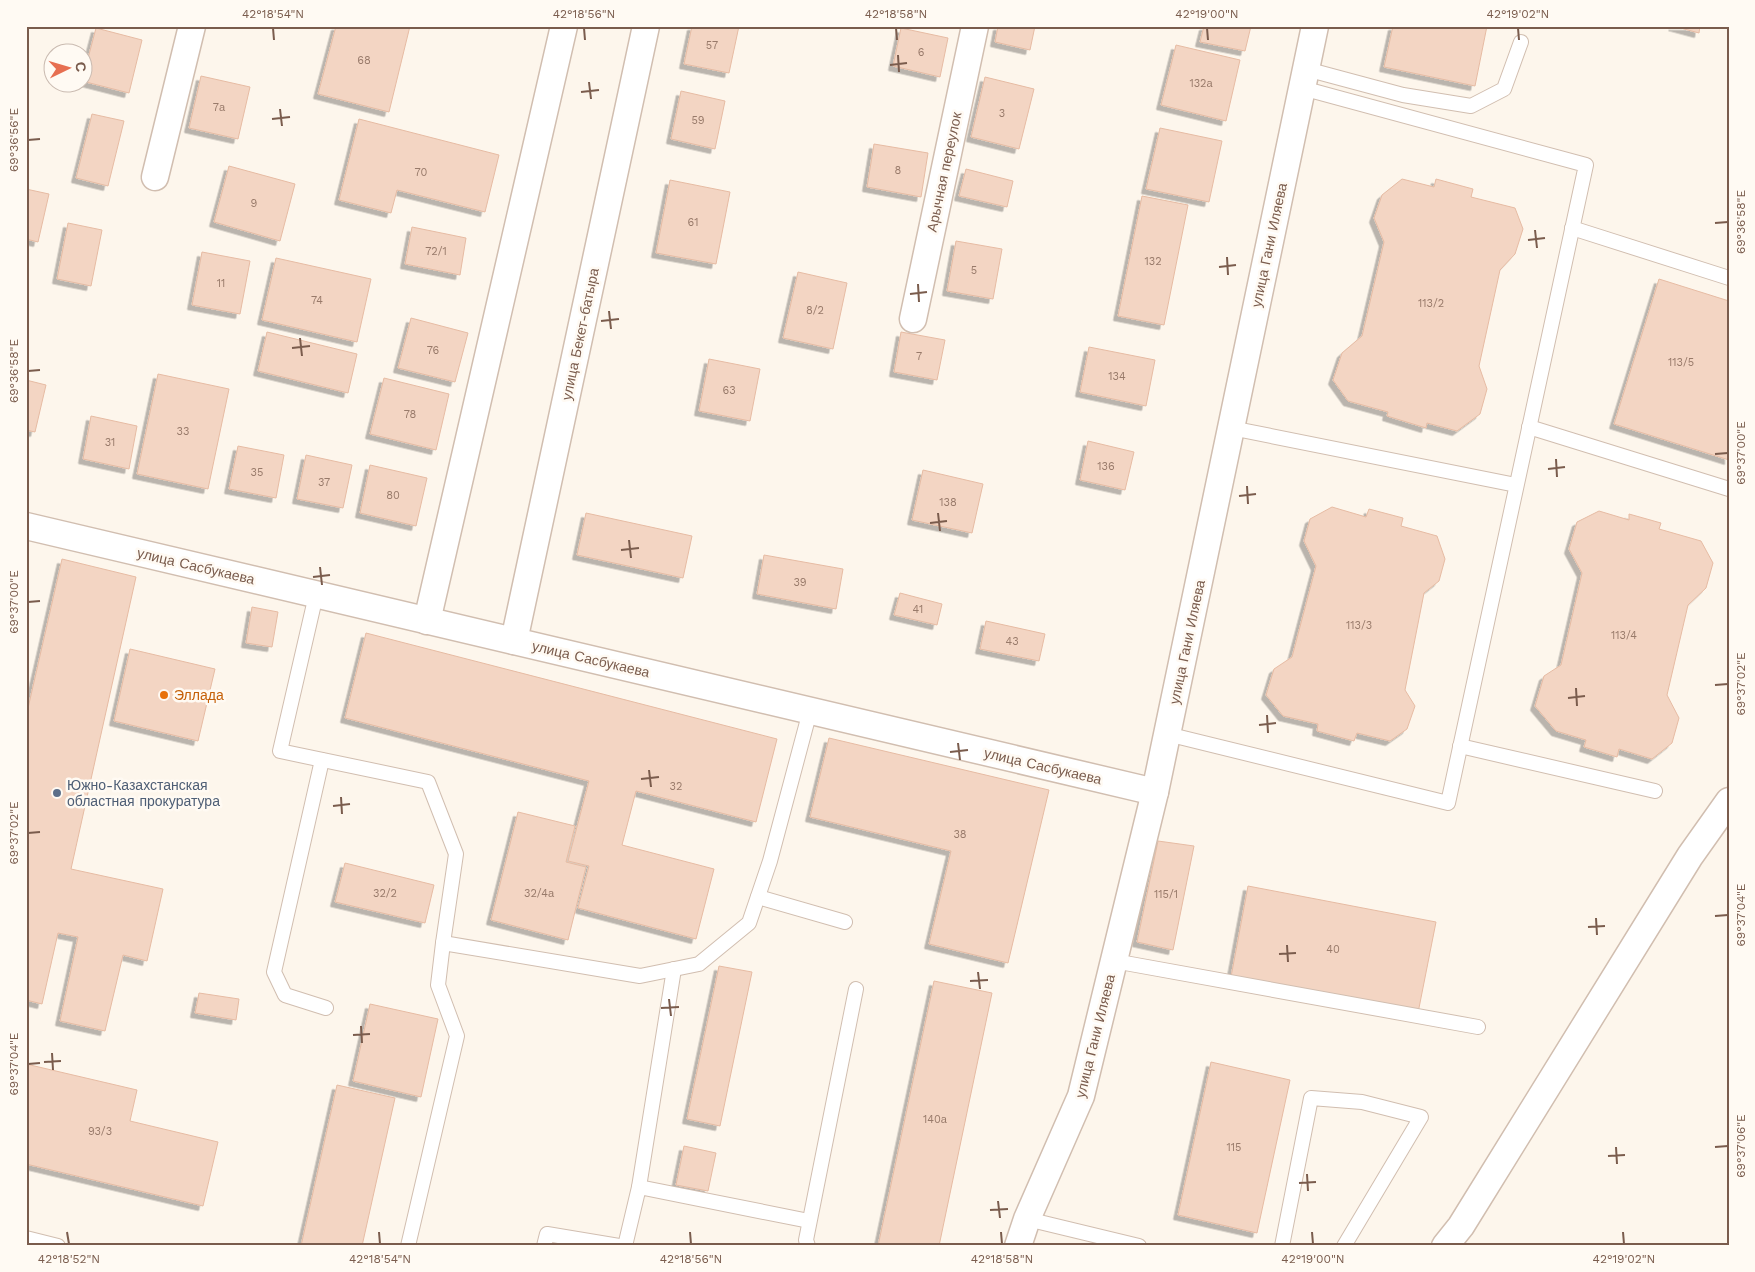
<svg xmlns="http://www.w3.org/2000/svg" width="1755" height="1272" font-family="'Work Sans',sans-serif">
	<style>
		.building { fill: #f3d5c3; stroke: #e6bba3; filter: url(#shadow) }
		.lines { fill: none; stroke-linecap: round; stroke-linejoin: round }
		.service-casing { stroke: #d1beb0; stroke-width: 16 }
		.minor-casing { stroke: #d1beb0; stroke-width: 29 }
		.service { stroke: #fff; stroke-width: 14 }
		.minor { stroke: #fff; stroke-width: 26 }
		.ticks { fill: none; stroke: #7a5c4d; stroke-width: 2 }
		.food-dot { fill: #e8710a; stroke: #fffaf3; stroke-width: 2 }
		.service-dot { fill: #5c6f8a; stroke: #fffaf3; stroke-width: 2 }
		.labels { text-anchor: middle; stroke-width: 5; stroke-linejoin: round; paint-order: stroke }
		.number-label { font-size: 11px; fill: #987a6a }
		.street-label { font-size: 14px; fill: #7a5c4d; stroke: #fffaf3 }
		.food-label { font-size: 14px; fill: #c56008; stroke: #fffaf3; text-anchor: start }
		.service-label { font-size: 14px; fill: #4e5e75; stroke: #fffaf3; text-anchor: start }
		.neatline { fill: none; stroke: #7a5c4d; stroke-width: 2 }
		.ticks-label { font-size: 12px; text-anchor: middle; fill: #7a5c4d }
	</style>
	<defs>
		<filter id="shadow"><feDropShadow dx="-4.5" dy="4.5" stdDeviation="0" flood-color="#0004"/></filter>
	</defs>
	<rect width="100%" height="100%" fill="#fdf6ec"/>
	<g class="building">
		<path d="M 336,26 L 410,26 L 389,112 L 318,94 Z"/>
		<path d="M 692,26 L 739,26 L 729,73 L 684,64 Z"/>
		<path d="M 998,26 L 1035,26 L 1030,50 L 995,42 Z"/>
		<path d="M 1204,26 L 1251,26 L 1245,51 L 1200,42 Z"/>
		<path d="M 1393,26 L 1487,26 L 1475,86 L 1384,67 Z"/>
		<path d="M 1673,26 L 1700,26 L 1699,33 Z"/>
		<path d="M 96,28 L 142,40 L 129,93 L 82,81 Z"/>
		<path d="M 901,28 L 948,38 L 940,77 L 893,66 Z"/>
		<path d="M 1176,45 L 1240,60 L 1226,121 L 1161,105 Z"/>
		<path d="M 201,76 L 250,87 L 238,139 L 189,128 Z"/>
		<path d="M 985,77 L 1034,89 L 1019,149 L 971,137 Z"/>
		<path d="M 681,91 L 725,101 L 715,149 L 671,139 Z"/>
		<path d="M 92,114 L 124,121 L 108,186 L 76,178 Z"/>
		<path d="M 359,119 L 499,155 L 485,212 L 397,190 L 391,213 L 339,200 Z"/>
		<path d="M 1160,128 L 1222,141 L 1209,202 L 1146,189 Z"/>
		<path d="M 874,144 L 928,153 L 921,197 L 867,187 Z"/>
		<path d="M 229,166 L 295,184 L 280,241 L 214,222 Z"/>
		<path d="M 966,169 L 1013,181 L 1007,207 L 959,196 Z"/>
		<path d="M 1402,179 L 1434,187 L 1436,179 L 1473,189 L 1471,197 L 1515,208 L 1523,229 L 1515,254 L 1500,270 L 1479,366 L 1487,389 L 1480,414 L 1457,431 L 1427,423 L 1426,428 L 1387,416 L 1388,412 L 1348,401 L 1333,380 L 1342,353 L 1362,336 L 1384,242 L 1374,218 L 1382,195 Z"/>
		<path d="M 670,180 L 730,192 L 716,264 L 656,253 Z"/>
		<path d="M 26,189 L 49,194 L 38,242 L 26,239 Z"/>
		<path d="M 1142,196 L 1188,205 L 1164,325 L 1118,316 Z"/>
		<path d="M 68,223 L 102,230 L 91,286 L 57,279 Z"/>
		<path d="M 412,227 L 466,238 L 460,275 L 405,264 Z"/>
		<path d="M 956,241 L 1002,249 L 993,299 L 947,291 Z"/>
		<path d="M 202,252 L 250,261 L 240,314 L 192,305 Z"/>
		<path d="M 276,258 L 371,279 L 357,342 L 262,320 Z"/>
		<path d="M 798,272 L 847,283 L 833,349 L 783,338 Z"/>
		<path d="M 1659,279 L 1729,301 L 1729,460 L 1614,424 Z"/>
		<path d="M 411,318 L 468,333 L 455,382 L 398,368 Z"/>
		<path d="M 267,332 L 357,354 L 348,393 L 258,371 Z"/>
		<path d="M 901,332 L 945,340 L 937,380 L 894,372 Z"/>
		<path d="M 1089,347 L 1155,360 L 1146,406 L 1080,392 Z"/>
		<path d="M 709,359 L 760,369 L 750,421 L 699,411 Z"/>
		<path d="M 158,374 L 229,389 L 208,489 L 137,474 Z"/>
		<path d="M 384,378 L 449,394 L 436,450 L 370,434 Z"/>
		<path d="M 26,380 L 46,385 L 35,432 L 26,430 Z"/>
		<path d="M 91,416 L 137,426 L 129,469 L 83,459 Z"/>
		<path d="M 1088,441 L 1134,452 L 1125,490 L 1080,480 Z"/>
		<path d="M 238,446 L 284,455 L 276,498 L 229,489 Z"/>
		<path d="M 306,455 L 352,465 L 343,508 L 297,499 Z"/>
		<path d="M 370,465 L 427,478 L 416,526 L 360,513 Z"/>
		<path d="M 923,470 L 983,484 L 972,533 L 912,520 Z"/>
		<path d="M 1332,507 L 1366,517 L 1369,509 L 1403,518 L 1401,526 L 1437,536 L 1445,559 L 1439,581 L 1424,593 L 1405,690 L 1415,706 L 1407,729 L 1390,741 L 1357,733 L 1354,741 L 1317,731 L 1318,724 L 1283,716 L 1266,695 L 1274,669 L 1292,657 L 1316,566 L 1304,541 L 1310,519 Z"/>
		<path d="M 1599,511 L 1629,520 L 1629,514 L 1661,523 L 1659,529 L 1701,541 L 1713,563 L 1706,588 L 1688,605 L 1667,695 L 1679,718 L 1672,743 L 1652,759 L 1619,749 L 1617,757 L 1584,747 L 1586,740 L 1556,731 L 1535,706 L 1544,676 L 1561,665 L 1582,573 L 1569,549 L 1577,522 Z"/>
		<path d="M 586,513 L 692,536 L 683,578 L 577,555 Z"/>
		<path d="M 764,555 L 843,569 L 836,609 L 757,594 Z"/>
		<path d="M 62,559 L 136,577 L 71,869 L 163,889 L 147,961 L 123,955 L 105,1031 L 60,1021 L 78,937 L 58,933 L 42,1004 L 26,1000 L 26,717 Z"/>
		<path d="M 900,593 L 942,604 L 937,625 L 894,615 Z"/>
		<path d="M 252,607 L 278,612 L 272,647 L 246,643 Z"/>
		<path d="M 986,621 L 1045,634 L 1039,661 L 980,649 Z"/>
		<path d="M 366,633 L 777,739 L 756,822 L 636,791 L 622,845 L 714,869 L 696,939 L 578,908 L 589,866 L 568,861 L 589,781 L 345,718 Z"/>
		<path d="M 130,649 L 215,669 L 198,741 L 114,721 Z"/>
		<path d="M 829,738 L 1049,790 L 1008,963 L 929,944 L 951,851 L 810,817 Z"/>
		<path d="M 518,812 L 575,826 L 566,862 L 586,867 L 568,940 L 491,920 Z"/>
		<path d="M 1158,841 L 1194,846 L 1173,950 L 1137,942 Z"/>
		<path d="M 345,863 L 434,885 L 425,923 L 335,902 Z"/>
		<path d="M 1248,886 L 1436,922 L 1418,1013 L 1231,977 Z"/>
		<path d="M 719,966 L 752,972 L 720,1126 L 687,1119 Z"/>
		<path d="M 934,981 L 992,993 L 939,1246 L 878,1246 Z"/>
		<path d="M 199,993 L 239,999 L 236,1020 L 195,1013 Z"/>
		<path d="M 370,1004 L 438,1019 L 421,1097 L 353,1081 Z"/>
		<path d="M 1211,1062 L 1290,1080 L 1257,1233 L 1178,1215 Z"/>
		<path d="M 26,1064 L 137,1090 L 130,1121 L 218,1142 L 203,1206 L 26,1164 Z"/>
		<path d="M 337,1085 L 395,1098 L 362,1246 L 301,1246 Z"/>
		<path d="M 684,1146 L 716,1153 L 708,1191 L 676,1185 Z"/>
	</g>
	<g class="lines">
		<defs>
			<g id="service">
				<path d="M 1306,69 L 1403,95 L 1471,106 L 1504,89 L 1521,42"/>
				<path d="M 1572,228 L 1729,278"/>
				<path d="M 1529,427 L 1729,489"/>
				<path d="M 1231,428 L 1516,485"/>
				<path d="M 316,595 L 280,751 L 428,782 L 456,854 L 443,943"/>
				<path d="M 1167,734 L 1448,803 L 1586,165 L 1302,88"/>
				<path d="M 1460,746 L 1655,791"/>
				<path d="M 322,760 L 274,972 L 285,995 L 326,1008"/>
				<path d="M 758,897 L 845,922"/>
				<path d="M 1114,961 L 1478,1027"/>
				<path d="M 639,1187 L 674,969"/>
				<path d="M 1027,1219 L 1139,1246"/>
				<path d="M 26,1238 L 58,1246"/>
				<path d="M 408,1246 L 457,1036 L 438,985 L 443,943 L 640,976 L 699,964 L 749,923 L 770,861 L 810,711"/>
				<path d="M 544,1246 L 547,1234 L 619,1246"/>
				<path d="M 625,1246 L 639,1187 L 809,1221"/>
				<path d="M 808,1246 L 806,1240 L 856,989"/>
				<path d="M 1282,1246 L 1311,1098 L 1362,1102 L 1421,1117 L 1344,1246"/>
			</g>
			<g id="minor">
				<path d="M 155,177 L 192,26"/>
				<path d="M 913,319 L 975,26"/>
				<path d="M 26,526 L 1155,792"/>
				<path d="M 427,621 L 564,26"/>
				<path d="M 514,641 L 646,26"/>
				<path d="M 1018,1246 L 1027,1219 L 1081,1096 L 1155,792 L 1315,26"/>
				<path d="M 1445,1246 L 1461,1226 L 1690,856 L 1729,801"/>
			</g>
		</defs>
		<use href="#service" class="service-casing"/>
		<use href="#minor" class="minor-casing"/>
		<use href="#service" class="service"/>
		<use href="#minor" class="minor"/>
	</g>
	<path class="ticks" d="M 273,28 L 274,40M 584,28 L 585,40M 896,28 L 897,40M 1207,28 L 1208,40M 1518,28 L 1519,40M 898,55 L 899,72M 890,65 L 907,63M 589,82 L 591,99M 581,92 L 599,90M 280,109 L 282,126M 272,119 L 290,117M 28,140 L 40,139M 1715,223 L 1728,222M 1535,230 L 1537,248M 1528,240 L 1545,238M 1227,257 L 1228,275M 1219,267 L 1236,265M 918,284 L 919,302M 910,294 L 927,292M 609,311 L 611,329M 601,321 L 619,319M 300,338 L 302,356M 292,348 L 310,346M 28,371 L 40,370M 1715,454 L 1728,453M 1556,459 L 1557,477M 1548,469 L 1565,467M 1247,486 L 1248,504M 1239,496 L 1256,494M 938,513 L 940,531M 930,523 L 947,521M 629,540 L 631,558M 621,550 L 639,548M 320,567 L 322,585M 313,577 L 330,575M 28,602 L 40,601M 1715,685 L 1728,684M 1576,688 L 1577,706M 1568,698 L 1585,696M 1267,715 L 1268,733M 1259,725 L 1276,723M 958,743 L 960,760M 950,752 L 968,750M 649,770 L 651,787M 641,779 L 659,777M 341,797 L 342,814M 333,806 L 350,804M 28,833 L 40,832M 1715,916 L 1728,915M 1596,918 L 1597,935M 1588,927 L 1605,926M 1287,945 L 1288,962M 1279,954 L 1296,953M 978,972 L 980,989M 970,981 L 988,980M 669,999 L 671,1016M 661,1008 L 679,1007M 361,1026 L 362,1043M 353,1035 L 370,1034M 52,1053 L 53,1070M 44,1062 L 61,1061M 28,1064 L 40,1063M 1616,1147 L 1617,1164M 1715,1147 L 1728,1146M 1608,1156 L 1625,1155M 1307,1174 L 1308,1191M 1299,1183 L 1316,1182M 998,1201 L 1000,1218M 990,1210 L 1008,1209M 67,1232 L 69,1244M 379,1232 L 380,1244M 690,1232 L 691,1244M 1001,1232 L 1002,1244M 1312,1232 L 1313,1244M 1623,1232 L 1624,1244"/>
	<circle class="food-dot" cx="164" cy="695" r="5"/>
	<circle class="service-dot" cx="57" cy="793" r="5"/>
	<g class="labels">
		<g class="number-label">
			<text x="712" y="49">57</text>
			<text x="921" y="56">6</text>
			<text x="364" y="64">68</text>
			<text x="1201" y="87">132а</text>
			<text x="219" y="111">7а</text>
			<text x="1002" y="117">3</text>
			<text x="698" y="124">59</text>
			<text x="898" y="174">8</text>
			<text x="421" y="176">70</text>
			<text x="254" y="207">9</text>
			<text x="693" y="226">61</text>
			<text x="436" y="255">72/1</text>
			<text x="1153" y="265">132</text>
			<text x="974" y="274">5</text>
			<text x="221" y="287">11</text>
			<text x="317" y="304">74</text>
			<text x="1431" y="307">113/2</text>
			<text x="815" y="314">8/2</text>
			<text x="433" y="354">76</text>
			<text x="919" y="360">7</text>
			<text x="1681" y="366">113/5</text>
			<text x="1117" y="380">134</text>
			<text x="729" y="394">63</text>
			<text x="410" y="418">78</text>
			<text x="183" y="435">33</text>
			<text x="110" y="446">31</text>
			<text x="1106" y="470">136</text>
			<text x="257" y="476">35</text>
			<text x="324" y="486">37</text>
			<text x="393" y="499">80</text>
			<text x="948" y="506">138</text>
			<text x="800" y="586">39</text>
			<text x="918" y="613">41</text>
			<text x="1359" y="629">113/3</text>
			<text x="1624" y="639">113/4</text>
			<text x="1012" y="645">43</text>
			<text x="676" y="790">32</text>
			<text x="960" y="838">38</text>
			<text x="385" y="897">32/2</text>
			<text x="539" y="897">32/4а</text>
			<text x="1166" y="898">115/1</text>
			<text x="1333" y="953">40</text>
			<text x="935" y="1123">140а</text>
			<text x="100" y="1135">93/3</text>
			<text x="1234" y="1151">115</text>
		</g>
		<g class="street-label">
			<text transform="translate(944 172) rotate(-78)" y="5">Арычная переулок</text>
			<text transform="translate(1269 245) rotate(-78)" y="5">улица Гани Иляева</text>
			<text transform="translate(580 334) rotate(-78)" y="5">улица Бекет-батыра</text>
			<text transform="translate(196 566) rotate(13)" y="5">улица Сасбукаева</text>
			<text transform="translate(1187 642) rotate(-78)" y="5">улица Гани Иляева</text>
			<text transform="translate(591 659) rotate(13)" y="5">улица Сасбукаева</text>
			<text transform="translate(1043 766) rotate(13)" y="5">улица Сасбукаева</text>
			<text transform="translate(1095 1036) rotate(-76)" y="5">улица Гани Иляева</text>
		</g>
		<g class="food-label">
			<text x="174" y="700">Эллада</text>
		</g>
		<g class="service-label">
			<text x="67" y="790">Южно-Казахстанская<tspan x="67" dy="16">областная прокуратура</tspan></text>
		</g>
	</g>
	<rect width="1755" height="1272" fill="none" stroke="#fffaf3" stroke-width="55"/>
	<g transform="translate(68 68) rotate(85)"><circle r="24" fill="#fffaf3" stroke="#cabbb1"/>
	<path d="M0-4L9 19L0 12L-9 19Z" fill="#e76f51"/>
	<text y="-8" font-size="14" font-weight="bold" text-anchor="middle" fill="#7a5c4d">С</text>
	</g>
	<rect x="28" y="28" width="1700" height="1216" class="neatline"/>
	<g class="ticks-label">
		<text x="273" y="18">42°18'54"N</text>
		<text x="584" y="18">42°18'56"N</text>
		<text x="896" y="18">42°18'58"N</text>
		<text x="1207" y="18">42°19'00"N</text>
		<text x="1518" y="18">42°19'02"N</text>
		<text transform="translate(14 140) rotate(-90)" y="4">69°36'56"E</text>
		<text transform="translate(1741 222) rotate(-90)" y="4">69°36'58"E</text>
		<text transform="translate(14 371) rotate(-90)" y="4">69°36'58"E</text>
		<text transform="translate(1741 453) rotate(-90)" y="4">69°37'00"E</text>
		<text transform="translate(14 602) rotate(-90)" y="4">69°37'00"E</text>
		<text transform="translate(1741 684) rotate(-90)" y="4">69°37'02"E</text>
		<text transform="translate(14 833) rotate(-90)" y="4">69°37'02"E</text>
		<text transform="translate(1741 915) rotate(-90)" y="4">69°37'04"E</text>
		<text transform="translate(14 1064) rotate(-90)" y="4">69°37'04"E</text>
		<text transform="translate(1741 1146) rotate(-90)" y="4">69°37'06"E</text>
		<text x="69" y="1263">42°18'52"N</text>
		<text x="380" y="1263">42°18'54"N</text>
		<text x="691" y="1263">42°18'56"N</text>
		<text x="1002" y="1263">42°18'58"N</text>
		<text x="1313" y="1263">42°19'00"N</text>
		<text x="1624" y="1263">42°19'02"N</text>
	</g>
</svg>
